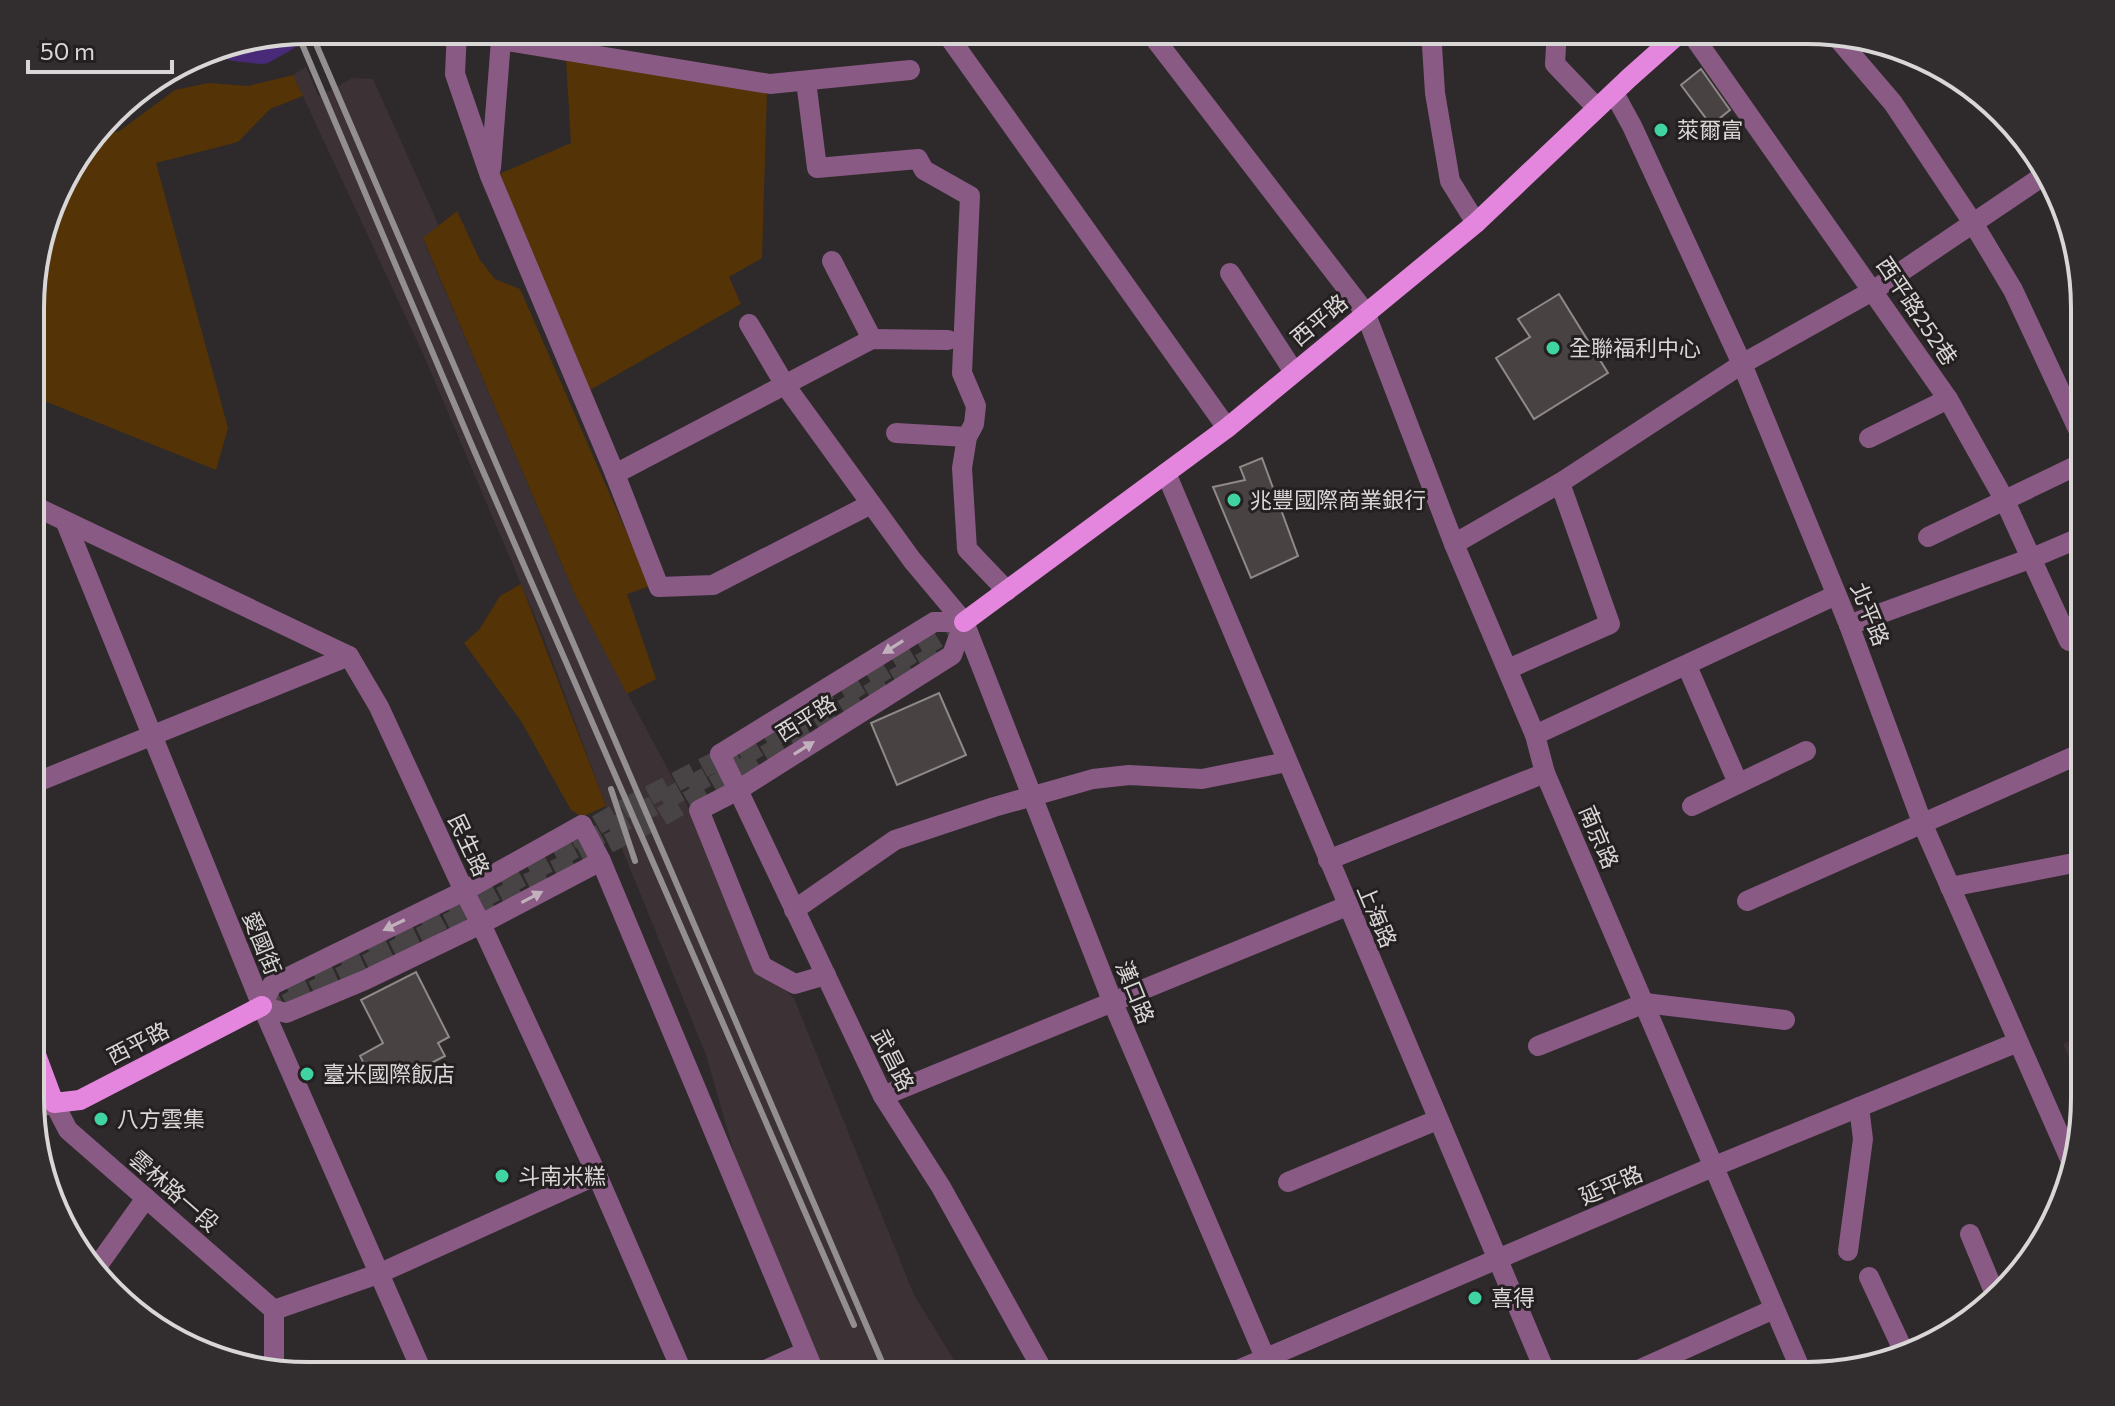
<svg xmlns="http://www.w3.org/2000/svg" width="2115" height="1406" font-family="Commissioner,'Noto Sans TC',sans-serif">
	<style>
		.built { fill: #3c3134 }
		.green { fill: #543306 }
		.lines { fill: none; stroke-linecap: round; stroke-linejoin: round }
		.river { stroke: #482a79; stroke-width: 34 }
		.building { fill: #484342; stroke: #8f8988; stroke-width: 2 }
		.minor-tunnel { stroke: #484344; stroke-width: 20; stroke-dasharray: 20 10; stroke-linecap: butt }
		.major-tunnel { stroke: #484344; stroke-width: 20; stroke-dasharray: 20 10; stroke-linecap: butt }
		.minor { stroke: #885a84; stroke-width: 20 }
		.major { stroke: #e586de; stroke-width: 20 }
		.rail { stroke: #938f90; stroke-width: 6 }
		.minor-bridge { stroke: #885a84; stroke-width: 20 }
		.oneway { fill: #c1b1bd }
		.poi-dot { fill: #40d4a2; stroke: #241f20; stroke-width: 3 }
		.labels { text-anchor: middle; stroke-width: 6; stroke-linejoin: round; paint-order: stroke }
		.poi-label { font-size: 22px; fill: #d9d6d6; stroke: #241f20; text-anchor: start }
		.street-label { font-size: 22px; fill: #d9d6d6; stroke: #241f20 }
		.rim { fill: none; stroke: #d9d6d6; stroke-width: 4 }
	</style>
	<rect width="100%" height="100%" fill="#2e292a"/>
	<g class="built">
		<path d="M 306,67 L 319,97 L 352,78 L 373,79 L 439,226 L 423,239 L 576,597 L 697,824 L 758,966 L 794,998 L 914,1295 L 964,1376 L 824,1376 L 744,1188 L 706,1055 L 620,844 L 544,638 L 424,356 L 293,75 Z"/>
		<path d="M 2084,1035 L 2084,1095 L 2063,1044 Z"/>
	</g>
	<g class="green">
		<path d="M 566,60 L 767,91 L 762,258 L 729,277 L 741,304 L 590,390 L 499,174 L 571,143 Z"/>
		<path d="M 293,75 L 303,96 L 270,109 L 238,142 L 156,163 L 228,428 L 216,470 L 32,396 L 32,272 L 59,184 L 100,131 L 118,132 L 175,90 L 208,83 L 248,86 Z"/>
		<path d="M 457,211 L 480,260 L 495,279 L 520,289 L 650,586 L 627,594 L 656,679 L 627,694 L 576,597 L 423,238 Z"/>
		<path d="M 521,584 L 606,806 L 582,817 L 571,810 L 521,721 L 464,643 L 479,630 L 500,596 Z"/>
	</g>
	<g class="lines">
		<path class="river" d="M 235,44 L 262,47 L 283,35"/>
	</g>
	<g class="building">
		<path d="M 1701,69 L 1730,110 L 1711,125 L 1681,85 Z"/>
		<path d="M 1559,294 L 1608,373 L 1534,419 L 1496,358 L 1530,337 L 1518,319 Z"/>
		<path d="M 1262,458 L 1298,556 L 1251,578 L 1213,487 L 1245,480 L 1240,467 Z"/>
		<path d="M 939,693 L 966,755 L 897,785 L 871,723 Z"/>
		<path d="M 416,972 L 449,1037 L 438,1043 L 445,1056 L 404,1077 L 398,1064 L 371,1078 L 360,1056 L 383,1043 L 361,1000 Z"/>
	</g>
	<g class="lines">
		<g class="minor-tunnel">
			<path d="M 571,840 L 633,804 L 736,751"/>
			<path d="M 286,1004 L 659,818 L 940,652"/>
		</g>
		<path class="major-tunnel" d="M 262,1006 L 416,934 L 725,767 L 964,622"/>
		<g class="minor">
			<path d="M 457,30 L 455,74 L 490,176 L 615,474 L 659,587 L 713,585 L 871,504"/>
			<path d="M 944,30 L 1227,428"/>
			<path d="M 1148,30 L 1365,312 L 1454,544 L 1535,735 L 1545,773 L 1803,1375"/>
			<path d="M 1431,30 L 1435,93 L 1450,181 L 1476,223"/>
			<path d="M 1557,30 L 1555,64 L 1597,108"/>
			<path d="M 1689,30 L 1948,399 L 2004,499 L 2069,641"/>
			<path d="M 1834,34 L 1893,103 L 1973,223 L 2013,290 L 2084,442"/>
			<path d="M 806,81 L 817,168 L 918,159 L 924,170 L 970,196 L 962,373 L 976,406 L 974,424 L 967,437 L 962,468 L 967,549 L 1007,591"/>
			<path d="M 1614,93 L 1632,126 L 1742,364 L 1849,625 L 1923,825 L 2070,1159"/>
			<path d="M 491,168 L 501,40 L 770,84 L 910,70"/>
			<path d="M 832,261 L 872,339"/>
			<path d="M 1230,273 L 1294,372"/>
			<path d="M 749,324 L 785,385 L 912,560 L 964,622 L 1113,1003 L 1273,1376"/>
			<path d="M 896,433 L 967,437"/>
			<path d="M 1869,438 L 1948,399"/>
			<path d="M 1166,473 L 1547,1376"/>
			<path d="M 615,474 L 872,339 L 948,340"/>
			<path d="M 32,505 L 349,656 L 379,707 L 464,891"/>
			<path d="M 66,523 L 262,1006 L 424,1376"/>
			<path d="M 1928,537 L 2084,462"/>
			<path d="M 1454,544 L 1560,483 L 1742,364 L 1874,290 L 2049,172"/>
			<path d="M 1849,625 L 2032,558 L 2084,536"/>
			<path d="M 1687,666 L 1738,783"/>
			<path d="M 1508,669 L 1610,624 L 1560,483"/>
			<path d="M 1535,735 L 1836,595"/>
			<path d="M 720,754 L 934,622 L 964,622"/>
			<path d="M 32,784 L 349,656"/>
			<path d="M 738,790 L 883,1096 L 941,1187 L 1046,1376"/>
			<path d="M 1692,806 L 1806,751"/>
			<path d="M 582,825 L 464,891 L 272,985 L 262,1006 L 286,1013 L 365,980 L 481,924 L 601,861 L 816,1376"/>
			<path d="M 1328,860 L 1545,773"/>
			<path d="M 1950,887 L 2084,861"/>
			<path d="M 1747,901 L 2084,752"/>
			<path d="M 794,910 L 895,840 L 994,807 L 1093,779 L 1129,775 L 1202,779 L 1287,762"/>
			<path d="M 481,924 L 597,1175 L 684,1376"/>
			<path d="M 826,975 L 795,984 L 762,966 L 699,810 L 738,790 L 952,655 L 964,622"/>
			<path d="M 1538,1046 L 1645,1003 L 1785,1020"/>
			<path d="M 883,1096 L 1347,906"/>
			<path d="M 32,1109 L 54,1103 L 68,1130 L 274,1310 L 274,1370"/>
			<path d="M 1288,1182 L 1437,1120"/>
			<path d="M 1970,1234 L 1995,1294"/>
			<path d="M 1848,1251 L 1863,1139 L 1859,1107"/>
			<path d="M 96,1268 L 146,1198"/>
			<path d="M 1869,1277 L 1904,1352"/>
			<path d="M 274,1310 L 378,1274 L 597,1175"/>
			<path d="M 1638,1370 L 1774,1309"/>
			<path d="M 752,1376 L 805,1352"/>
			<path d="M 1224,1376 L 1715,1166 L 2018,1042"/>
		</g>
		<g class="major">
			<path d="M 964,622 L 1227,428 L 1476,223 L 1629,78 L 1683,30"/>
			<path d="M 32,1044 L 54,1103 L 80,1100 L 262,1006"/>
		</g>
		<g class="rail">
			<path d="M 310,30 L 888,1376"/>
			<path d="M 297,32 L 470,441 L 854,1325"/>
			<path d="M 611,789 L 635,861"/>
		</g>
		<g class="minor-bridge">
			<path d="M 720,754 L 738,790"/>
			<path d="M 582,825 L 601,861"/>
			<path d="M 464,891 L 481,924"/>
		</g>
	</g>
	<defs><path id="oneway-solid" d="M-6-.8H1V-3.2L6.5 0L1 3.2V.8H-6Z" transform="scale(2)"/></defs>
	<g class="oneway">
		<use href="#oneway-solid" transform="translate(893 647) rotate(148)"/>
		<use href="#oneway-solid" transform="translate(804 748) rotate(-32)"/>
		<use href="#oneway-solid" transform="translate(532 897) rotate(-28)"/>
		<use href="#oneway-solid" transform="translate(394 925) rotate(154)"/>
	</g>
	<g class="poi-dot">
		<circle cx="1661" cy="130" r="8"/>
		<circle cx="1553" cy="348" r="8"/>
		<circle cx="1234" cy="500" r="8"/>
		<circle cx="307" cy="1074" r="8"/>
		<circle cx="101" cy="1119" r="8"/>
		<circle cx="502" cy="1176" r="8"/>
		<circle cx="1475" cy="1298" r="8"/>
	</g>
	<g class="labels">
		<g class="poi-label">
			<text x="1677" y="138">萊爾富</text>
			<text x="1569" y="356">全聯福利中心</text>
			<text x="1250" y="508">兆豐國際商業銀行</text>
			<text x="323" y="1082">臺米國際飯店</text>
			<text x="117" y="1127">八方雲集</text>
			<text x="518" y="1184">斗南米糕</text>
			<text x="1491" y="1306">喜得</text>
		</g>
		<g class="street-label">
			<text transform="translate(1917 311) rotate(56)" y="8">西平路252巷</text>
			<text transform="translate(1319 320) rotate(-40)" y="8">西平路</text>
			<text transform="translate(1870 614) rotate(68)" y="8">北平路</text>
			<text transform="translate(806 718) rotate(-32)" y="8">西平路</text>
			<text transform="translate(1599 837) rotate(67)" y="8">南京路</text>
			<text transform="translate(469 845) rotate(65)" y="8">民生路</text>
			<text transform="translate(1377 916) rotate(67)" y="8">上海路</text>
			<text transform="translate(262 943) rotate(68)" y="8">愛國街</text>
			<text transform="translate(1135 992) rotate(68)" y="8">漢口路</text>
			<text transform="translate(138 1043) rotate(-27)" y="8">西平路</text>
			<text transform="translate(893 1060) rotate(63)" y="8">武昌路</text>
			<text transform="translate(1611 1185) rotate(-23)" y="8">延平路</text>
			<text transform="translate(174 1191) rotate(41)" y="8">雲林路一段</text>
		</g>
	</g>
	<path d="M0 0H2115V1406H0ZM308 44H1807A264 264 0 0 1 2071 308V1098A264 264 0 0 1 1807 1362H308A264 264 0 0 1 44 1098V308A264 264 0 0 1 308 44Z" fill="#322e2f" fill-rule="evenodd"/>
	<path class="rim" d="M308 44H1807A264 264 0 0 1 2071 308V1098A264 264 0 0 1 1807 1362H308A264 264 0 0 1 44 1098V308A264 264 0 0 1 308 44Z"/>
	<path d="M28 60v12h144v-12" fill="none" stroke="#d9d6d6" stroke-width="4"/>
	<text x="40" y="60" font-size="24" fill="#d9d6d6" stroke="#241f20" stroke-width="6" paint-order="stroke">50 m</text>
</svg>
